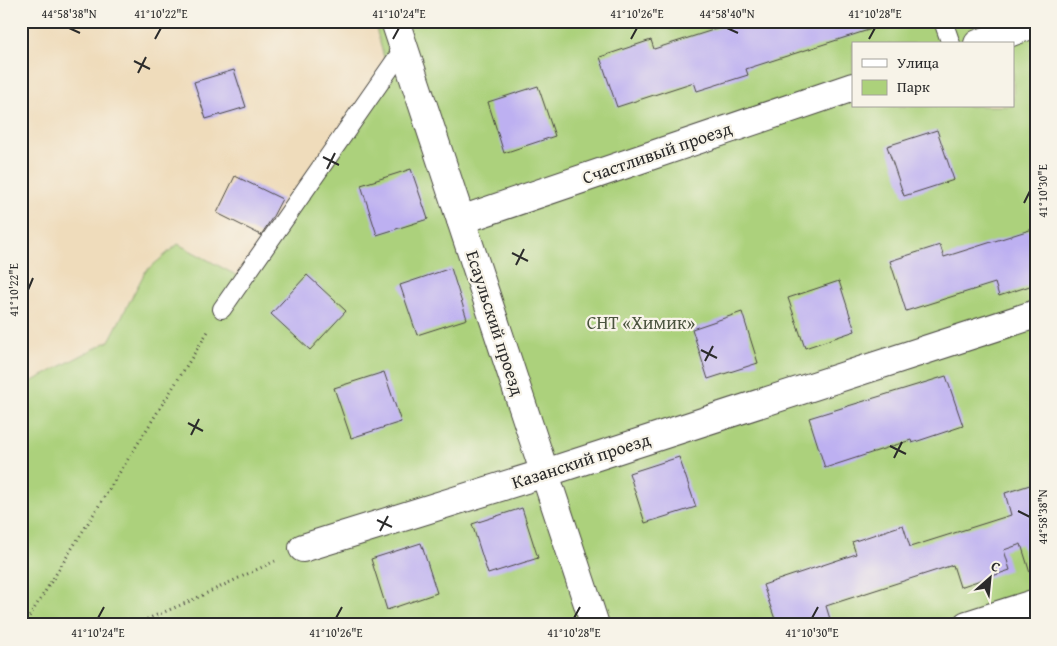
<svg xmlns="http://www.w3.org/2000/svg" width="1057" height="646" font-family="'Gentium Book Plus',serif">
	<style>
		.green { fill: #acd17b; stroke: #6c7e53; fill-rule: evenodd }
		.building { fill: #bdb0f1 }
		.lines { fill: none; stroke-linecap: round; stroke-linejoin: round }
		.service-casing { stroke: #484641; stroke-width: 20 }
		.minor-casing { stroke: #484641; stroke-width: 30 }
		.path { stroke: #484641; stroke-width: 3; stroke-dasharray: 1 4; stroke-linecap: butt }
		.service { stroke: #fff; stroke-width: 18 }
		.minor { stroke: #fff; stroke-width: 28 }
		.ticks { fill: none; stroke: #2b2b2b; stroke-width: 2 }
		.labels { text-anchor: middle; stroke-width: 4.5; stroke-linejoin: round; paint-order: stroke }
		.street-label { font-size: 18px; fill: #2b2b2b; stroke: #f7f3e8 }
		.park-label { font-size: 18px; fill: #4b543f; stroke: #f7f3e8 }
		.neatline { fill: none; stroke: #2b2b2b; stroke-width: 2 }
		.ticks-label { font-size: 12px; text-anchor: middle; fill: #2b2b2b }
	</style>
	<rect width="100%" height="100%" fill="#f7f3e8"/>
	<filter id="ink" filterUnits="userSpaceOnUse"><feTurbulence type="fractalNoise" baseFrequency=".02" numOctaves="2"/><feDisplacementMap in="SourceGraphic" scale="10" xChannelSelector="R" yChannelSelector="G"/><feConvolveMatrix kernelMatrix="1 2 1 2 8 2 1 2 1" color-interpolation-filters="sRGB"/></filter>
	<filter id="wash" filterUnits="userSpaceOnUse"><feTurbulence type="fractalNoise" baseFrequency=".0096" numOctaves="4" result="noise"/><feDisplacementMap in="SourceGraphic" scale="20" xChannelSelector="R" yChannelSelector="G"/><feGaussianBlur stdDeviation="1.12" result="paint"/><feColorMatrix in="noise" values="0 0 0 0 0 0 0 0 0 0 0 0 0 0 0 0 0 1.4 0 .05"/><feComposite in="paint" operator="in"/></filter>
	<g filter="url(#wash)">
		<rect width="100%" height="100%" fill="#efdcbb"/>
		<path class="green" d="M 374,21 L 1036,21 L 1036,625 L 21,625 L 21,387 L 109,341 L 145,272 L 178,244 L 249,282 L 388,72 ZM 853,44 L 1013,44 L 1013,106 L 853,106 Z"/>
		<g id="blocks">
			<g class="building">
				<path d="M 741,21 L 877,21 L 878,27 L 746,69 L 748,75 L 697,91 L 694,82 L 617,107 L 600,57 L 651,40 L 654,49 Z"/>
				<path d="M 234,70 L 246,107 L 206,119 L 194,82 Z"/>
				<path d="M 538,86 L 555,136 L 504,153 L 488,102 Z"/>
				<path d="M 937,130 L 954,180 L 904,196 L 887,146 Z"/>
				<path d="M 411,169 L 428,219 L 377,235 L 361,185 Z"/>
				<path d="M 235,176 L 282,199 L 272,218 L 261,235 L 217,213 Z"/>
				<path d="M 1036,228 L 1036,284 L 999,296 L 995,283 L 906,311 L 890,261 L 940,245 L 944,257 Z"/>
				<path d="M 451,268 L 467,319 L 417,335 L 400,285 Z"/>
				<path d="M 307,275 L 346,311 L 310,350 L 271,314 Z"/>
				<path d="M 839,281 L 855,331 L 805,348 L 788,298 Z"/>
				<path d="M 742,312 L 758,363 L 708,379 L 692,329 Z"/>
				<path d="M 384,372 L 401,422 L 351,438 L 334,388 Z"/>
				<path d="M 946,376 L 963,426 L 912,443 L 911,440 L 825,468 L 809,418 Z"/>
				<path d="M 679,457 L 696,507 L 645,523 L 629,473 Z"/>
				<path d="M 1036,483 L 1036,573 L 1030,573 L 1021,544 L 1004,550 L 1010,570 L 960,587 L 953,565 L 826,606 L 830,619 L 812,625 L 777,625 L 763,585 L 856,554 L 852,542 L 903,525 L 910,547 L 1011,515 L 1005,493 Z"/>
				<path d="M 522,508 L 538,558 L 488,574 L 472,524 Z"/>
				<path d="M 421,543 L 437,593 L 387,610 L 371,559 Z"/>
			</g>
		</g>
	</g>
	<g filter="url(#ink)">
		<use href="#blocks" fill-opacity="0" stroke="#484641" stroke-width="1"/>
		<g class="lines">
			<defs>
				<g id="service">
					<path d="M 943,21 L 951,44"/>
					<path d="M 222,309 L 404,48"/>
				</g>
				<g id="minor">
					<path d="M 395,21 L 595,625"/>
					<path d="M 978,44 L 1036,23"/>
					<path d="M 461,220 L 853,87"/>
					<path d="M 303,548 L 545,473 L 1036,314"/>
					<path d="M 967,625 L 1036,603"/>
				</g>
			</defs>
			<use href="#service" class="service-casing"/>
			<use href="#minor" class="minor-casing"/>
			<g class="path">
				<path d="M 24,625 L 209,330"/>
				<path d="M 133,625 L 188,602 L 275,561"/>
			</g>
			<use href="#service" class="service"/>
			<use href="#minor" class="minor"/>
		</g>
	</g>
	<path class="ticks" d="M 69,28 L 80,33M 727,28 L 738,33M 155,39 L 161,28M 393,39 L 399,28M 631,39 L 637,28M 869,39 L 875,28M 134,61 L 150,69M 138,73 L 146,57M 323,157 L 339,165M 327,169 L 335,153M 1024,203 L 1030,191M 512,253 L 528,261M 516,265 L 524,249M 28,290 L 33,278M 701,350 L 717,358M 705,361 L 713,346M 188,423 L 203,431M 191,435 L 199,419M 890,446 L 906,454M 894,458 L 902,442M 1018,511 L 1030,517M 377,520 L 392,527M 380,531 L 388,516M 98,618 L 104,607M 336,618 L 342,607M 574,618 L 580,607M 812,618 L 818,607"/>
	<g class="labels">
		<g class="street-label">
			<text transform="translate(657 153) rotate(-19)" y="6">Счастливый проезд</text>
			<text transform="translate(495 323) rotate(72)" y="6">Есаульский проезд</text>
			<text transform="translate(581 461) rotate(-18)" y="6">Казанский проезд</text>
		</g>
		<g class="park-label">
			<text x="641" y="329">СНТ «Химик»</text>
		</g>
	</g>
	<rect width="1057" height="646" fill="none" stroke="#f7f3e8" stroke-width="55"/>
	<rect x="852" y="42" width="162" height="65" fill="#f7f3e8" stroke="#a5a39c"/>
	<rect x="862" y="59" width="25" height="8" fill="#ffffff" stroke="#a5a39c"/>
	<text x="897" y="68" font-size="15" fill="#2b2b2b">Улица</text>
	<rect x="862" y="80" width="25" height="15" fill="#acd17b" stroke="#a5a39c"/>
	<text x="897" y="92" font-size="15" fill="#2b2b2b">Парк</text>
	<g transform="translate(990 578) rotate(27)" stroke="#f7f3e8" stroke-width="4" paint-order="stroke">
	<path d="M0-4L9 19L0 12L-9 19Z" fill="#2b2b2b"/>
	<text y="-8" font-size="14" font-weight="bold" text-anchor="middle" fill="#2b2b2b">С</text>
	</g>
	<rect x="28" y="28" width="1002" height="590" class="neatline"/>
	<g class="ticks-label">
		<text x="69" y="18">44°58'38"N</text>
		<text x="161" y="18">41°10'22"E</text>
		<text x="399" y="18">41°10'24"E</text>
		<text x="637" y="18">41°10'26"E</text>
		<text x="727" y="18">44°58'40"N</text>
		<text x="875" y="18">41°10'28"E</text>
		<text transform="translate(1043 191) rotate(-90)" y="4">41°10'30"E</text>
		<text transform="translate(14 290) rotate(-90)" y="4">41°10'22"E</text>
		<text transform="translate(1043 517) rotate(-90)" y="4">44°58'38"N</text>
		<text x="98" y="637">41°10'24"E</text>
		<text x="336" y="637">41°10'26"E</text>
		<text x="574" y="637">41°10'28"E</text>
		<text x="812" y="637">41°10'30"E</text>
	</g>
</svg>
